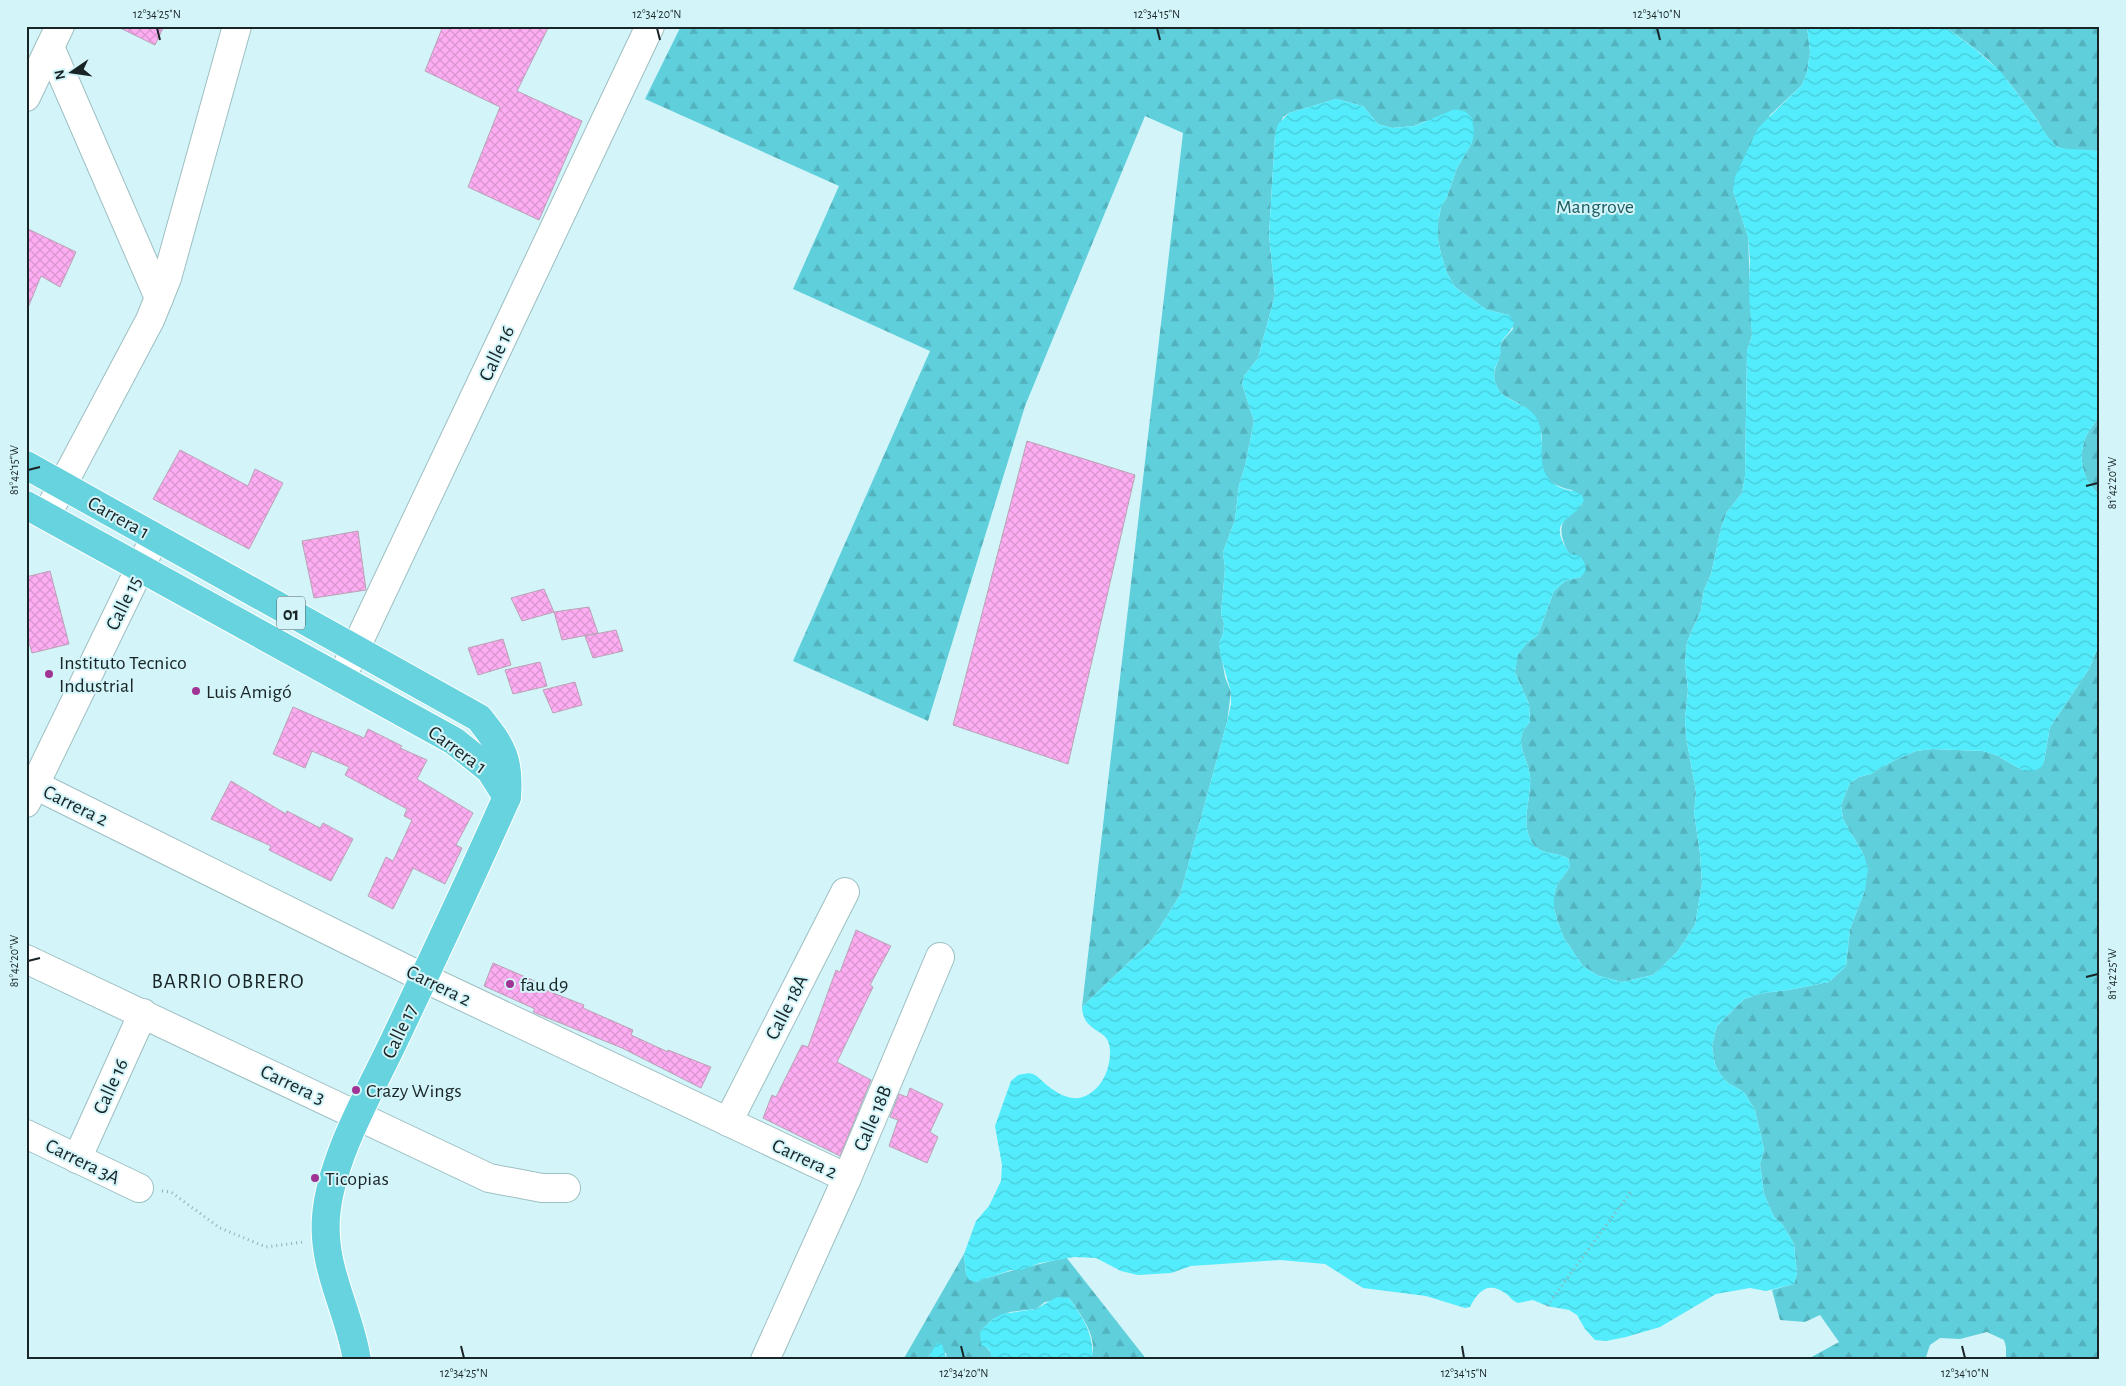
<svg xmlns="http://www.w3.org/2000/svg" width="2126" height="1386" font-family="'Alegreya Sans',sans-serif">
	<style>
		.forest { fill: url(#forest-firs) }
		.water { fill: url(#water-waves) }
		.building { fill: url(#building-cross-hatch); stroke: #b8a3b5 }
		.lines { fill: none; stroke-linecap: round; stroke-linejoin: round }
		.minor-casing { stroke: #9ebfc2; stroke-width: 30 }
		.highway-casing { stroke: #fff; stroke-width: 30 }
		.path { stroke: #94aeb1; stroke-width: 3; stroke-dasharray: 1 4; stroke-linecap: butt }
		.minor { stroke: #fff; stroke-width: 28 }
		.highway { stroke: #67d3de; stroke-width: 28 }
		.ticks { fill: none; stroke: #182426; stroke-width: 2 }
		.poi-dot { fill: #9f3494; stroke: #d3f5f9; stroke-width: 2 }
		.labels { text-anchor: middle; stroke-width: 4; stroke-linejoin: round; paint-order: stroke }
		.shield { fill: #d3f5f9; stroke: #506365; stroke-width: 1 }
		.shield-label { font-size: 19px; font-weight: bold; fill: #182426 }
		.park-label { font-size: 20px; fill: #1b5b61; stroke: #d3f5f9 }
		.street-label { font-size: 20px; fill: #182426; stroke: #d3f5f9 }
		.poi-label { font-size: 20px; fill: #182426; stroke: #d3f5f9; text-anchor: start }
		.neighbourhood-label { font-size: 21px; letter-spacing: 1px; fill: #182426; stroke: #d3f5f9 }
		.neatline { fill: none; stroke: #182426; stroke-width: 2 }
		.ticks-label { font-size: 12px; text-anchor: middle; fill: #182426 }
	</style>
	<defs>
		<pattern id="forest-firs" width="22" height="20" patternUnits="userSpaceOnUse" patternTransform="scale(1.25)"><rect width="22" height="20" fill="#5fcfdc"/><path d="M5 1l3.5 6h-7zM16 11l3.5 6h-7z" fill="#52b2bd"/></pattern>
		<pattern id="water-waves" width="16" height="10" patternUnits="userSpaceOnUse" patternTransform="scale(1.25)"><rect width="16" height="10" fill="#53ecfc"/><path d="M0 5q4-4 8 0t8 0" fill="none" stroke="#48cad8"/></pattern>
		<pattern id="building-cross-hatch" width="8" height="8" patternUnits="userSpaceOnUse" patternTransform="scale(1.25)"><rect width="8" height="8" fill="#feadf2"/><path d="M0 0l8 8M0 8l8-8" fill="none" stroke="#d995cf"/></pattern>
	</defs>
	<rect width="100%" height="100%" fill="#d3f5f9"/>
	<g class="forest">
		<path d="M 681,26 L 1807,26 L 1810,52 L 1807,72 L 1802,85 L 1770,115 L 1733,191 L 1748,237 L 1752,335 L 1747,351 L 1745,476 L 1742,493 L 1727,512 L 1721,528 L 1711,574 L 1704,590 L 1701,610 L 1687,642 L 1685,663 L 1688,690 L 1685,719 L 1686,737 L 1696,792 L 1694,813 L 1700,853 L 1702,883 L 1695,925 L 1677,952 L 1653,975 L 1622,982 L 1599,976 L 1583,966 L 1564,938 L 1557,920 L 1554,908 L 1554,896 L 1557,885 L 1570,867 L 1568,858 C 1558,853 1540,854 1533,844 C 1519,823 1532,799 1530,776 C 1529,764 1520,750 1521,739 C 1522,731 1525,728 1530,722 L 1529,704 L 1515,672 L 1517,655 L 1527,643 L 1538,635 L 1554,591 L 1565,581 L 1581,577 C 1574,561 1552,533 1566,518 C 1570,513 1577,509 1582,505 L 1572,490 C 1549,485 1539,475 1541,450 C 1541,443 1544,437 1540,431 C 1536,424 1532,413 1526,408 C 1514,399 1499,398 1495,381 C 1492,370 1498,365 1500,355 C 1501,351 1499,349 1501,344 C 1503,339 1509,334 1513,329 L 1509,315 L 1487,310 L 1455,287 L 1447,273 L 1441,254 L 1438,239 L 1438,223 L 1441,207 L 1447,197 L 1457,168 L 1472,143 L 1426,121 L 1414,126 L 1392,128 L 1378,124 L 1363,106 L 1336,99 L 1289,113 L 1283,117 L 1275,135 L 1269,235 L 1275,295 L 1258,358 L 1244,376 L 1242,384 L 1254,421 L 1245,466 L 1239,485 L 1235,520 L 1223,552 L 1225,569 L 1221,614 L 1224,623 L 1223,634 L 1219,643 L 1225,677 L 1231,692 L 1227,722 L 1180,895 L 1152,940 L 1082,1007 L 1183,133 L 1145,116 L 1025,406 L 928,721 L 793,661 L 930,351 L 793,289 L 839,186 L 645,99 Z"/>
		<path d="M 1944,26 L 2100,26 L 2100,152 C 2087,148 2071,153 2058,147 C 2047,141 2041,124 2033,114 C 2022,100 2012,85 2000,72 C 1985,54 1963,40 1944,26 Z"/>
		<path d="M 2100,417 L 2100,497 C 2096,491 2091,487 2088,481 C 2076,458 2082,435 2100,417 Z"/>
		<path d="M 2100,643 L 2100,1360 L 2006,1360 L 2006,1347 L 2004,1340 L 1987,1332 L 1960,1339 L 1940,1338 L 1930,1345 L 1925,1360 L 1806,1360 L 1839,1342 L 1820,1315 L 1805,1322 L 1780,1320 L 1772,1290 L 1794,1284 L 1797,1273 L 1794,1244 L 1782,1224 L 1774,1217 L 1764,1194 L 1760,1164 L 1764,1149 L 1755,1110 L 1744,1092 L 1728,1083 L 1720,1074 L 1715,1064 L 1712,1046 L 1717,1026 L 1744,999 L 1764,993 L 1789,990 L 1829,982 L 1846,966 L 1850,929 L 1865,890 L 1864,855 L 1843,819 L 1841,805 L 1850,783 L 1859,777 L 1871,774 L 1893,761 L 1916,751 L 1932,749 L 1983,751 L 1996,755 L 2022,770 L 2044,762 L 2050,727 L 2089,669 Z"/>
		<path d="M 964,1254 L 966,1274 L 976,1282 C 1005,1271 1035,1266 1066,1257 L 1147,1360 L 1090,1360 C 1101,1341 1080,1313 1069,1298 L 1045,1302 L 1036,1309 L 1010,1312 L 993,1319 L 980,1331 L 986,1347 L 992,1354 L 991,1360 L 947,1360 L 946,1353 L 930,1354 L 927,1360 L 903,1360 Z"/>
	</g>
	<g class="water">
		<path d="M 1807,26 L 1944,26 L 1975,49 L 2000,71 L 2033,114 L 2048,137 L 2057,147 L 2068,149 L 2091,150 L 2100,152 L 2100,417 C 2082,435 2076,458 2088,481 C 2091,487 2096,491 2100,497 L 2100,643 L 2089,669 L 2050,727 L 2044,762 L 2041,768 L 2033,771 L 2022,770 L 1996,755 L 1983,751 L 1932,749 L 1916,751 L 1893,761 L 1871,774 L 1859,777 L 1850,783 L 1841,805 L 1843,819 L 1864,855 L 1868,869 L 1865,890 L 1850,929 L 1846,966 L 1829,982 L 1789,990 L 1764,993 L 1744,999 L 1717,1026 L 1712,1046 L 1715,1064 L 1720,1074 L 1728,1083 L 1744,1092 L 1755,1110 L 1764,1149 L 1760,1164 L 1764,1194 L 1774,1217 L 1782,1224 L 1794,1244 L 1797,1273 L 1794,1284 L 1766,1291 L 1750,1288 L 1716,1294 L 1660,1327 L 1626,1337 L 1606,1341 L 1595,1340 L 1585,1329 L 1577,1315 L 1569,1310 L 1547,1306 L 1533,1300 L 1518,1303 C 1512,1301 1510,1296 1505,1293 C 1488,1281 1478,1291 1470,1307 L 1465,1308 L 1426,1296 L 1363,1288 L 1325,1264 L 1280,1260 L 1191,1266 L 1171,1273 L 1138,1275 L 1121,1271 L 1096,1258 L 1074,1257 L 1040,1263 L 1021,1270 L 1011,1270 L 976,1282 L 969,1280 L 966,1274 L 964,1254 L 976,1221 L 989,1206 L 1001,1181 L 1002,1165 L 995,1126 L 1011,1081 L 1018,1075 C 1023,1074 1029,1072 1033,1074 C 1038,1076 1044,1083 1048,1086 C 1067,1101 1084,1104 1100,1084 C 1108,1074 1112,1056 1109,1044 C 1106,1029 1083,1032 1082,1007 L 1152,940 L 1180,895 L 1227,722 L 1231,704 L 1231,692 L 1221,657 L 1219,643 L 1223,634 L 1224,623 L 1221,614 L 1225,569 L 1223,552 L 1235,520 L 1239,485 L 1245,466 L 1254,421 L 1242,384 L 1244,376 L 1258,358 L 1275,295 L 1269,235 L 1275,135 L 1278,124 L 1289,113 L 1336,99 L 1363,106 L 1378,124 L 1392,128 L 1415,126 L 1455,109 L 1466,112 L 1472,118 L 1474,133 L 1472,143 L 1457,168 L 1447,197 L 1441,207 L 1438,223 L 1438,239 L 1441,254 L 1447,273 L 1455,287 L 1487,310 L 1509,315 L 1514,322 C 1512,331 1507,334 1502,341 C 1499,347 1501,350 1500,356 C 1499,362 1494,367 1494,374 C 1496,405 1525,398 1537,419 C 1549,441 1531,468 1556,485 C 1562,490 1573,490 1581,494 L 1584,500 C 1575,522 1544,517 1570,554 L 1580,556 L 1584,562 L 1586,570 L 1581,577 L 1565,581 L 1554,591 L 1538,635 L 1527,643 L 1518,655 L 1515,672 L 1529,704 L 1530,722 C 1525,728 1522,731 1521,739 C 1520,750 1529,764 1530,776 C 1532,799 1519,823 1533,844 C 1540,854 1558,853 1568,858 L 1570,867 L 1557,885 L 1554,896 L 1554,908 L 1557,920 L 1564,938 L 1583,966 L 1599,976 L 1622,982 L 1653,975 L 1677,952 L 1695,925 L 1702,883 L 1700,853 L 1694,813 L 1696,792 L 1686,737 L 1685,719 L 1688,690 L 1685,663 L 1687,642 L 1701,610 L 1704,590 L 1711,574 L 1721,528 L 1727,512 L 1742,493 L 1745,476 L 1747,351 L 1752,335 L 1749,295 L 1750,261 L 1748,237 L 1733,191 L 1735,177 L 1758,128 L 1802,85 L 1807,72 L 1810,52 Z"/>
		<path d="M 1057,1297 L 1069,1298 C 1082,1316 1095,1336 1092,1358 L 1090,1360 L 991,1360 C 992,1351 989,1348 981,1345 L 980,1331 L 993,1319 L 1002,1314 L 1036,1309 Z"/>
		<path d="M 937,1343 L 942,1345 L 947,1360 L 927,1360 Z"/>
	</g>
	<g class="building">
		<path d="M 116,26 L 164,26 L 155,45 Z"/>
		<path d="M 443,26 L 549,26 L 517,91 L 582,121 L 539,220 L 468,187 L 500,107 L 425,71 Z"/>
		<path d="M 26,228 L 76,252 L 60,287 L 41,276 L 27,310 Z"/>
		<path d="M 1027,441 L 1135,475 L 1068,764 L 953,725 Z"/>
		<path d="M 180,450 L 248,486 L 255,469 L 283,483 L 249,549 L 153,499 Z"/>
		<path d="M 358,531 L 366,590 L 314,598 L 302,541 Z"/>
		<path d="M 50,571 L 69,644 L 32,653 L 26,632 L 26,577 Z"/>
		<path d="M 544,589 L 554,612 L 522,621 L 511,598 Z"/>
		<path d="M 589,607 L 598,633 L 562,640 L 554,612 Z"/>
		<path d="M 616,630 L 623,651 L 593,658 L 585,636 Z"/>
		<path d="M 503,639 L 511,665 L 478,675 L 468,648 Z"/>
		<path d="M 540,662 L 547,686 L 513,694 L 505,670 Z"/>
		<path d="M 575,682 L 582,705 L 553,713 L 543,690 Z"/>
		<path d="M 293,707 L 364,738 L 368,729 L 402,746 L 400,748 L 427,760 L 417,779 L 473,813 L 456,845 L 462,848 L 445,884 L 413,868 L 393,909 L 368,896 L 386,857 L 393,861 L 412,820 L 404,816 L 407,809 L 345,775 L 349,767 L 312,751 L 305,768 L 273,754 Z"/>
		<path d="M 231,781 L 286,814 L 287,811 L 320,828 L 323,823 L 353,839 L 331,881 L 269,850 L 271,846 L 211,819 Z"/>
		<path d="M 856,930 L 891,946 L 870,985 L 873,987 L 837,1062 L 871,1080 L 840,1156 L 763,1118 L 772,1095 L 776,1097 L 802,1045 L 808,1047 L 836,970 L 840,972 Z"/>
		<path d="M 493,963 L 537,982 L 535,986 L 584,1005 L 583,1008 L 633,1030 L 631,1035 L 668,1052 L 668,1050 L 711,1067 L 701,1088 L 622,1048 L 533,1012 L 535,1009 L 484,986 Z"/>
		<path d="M 910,1088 L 943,1104 L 930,1132 L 938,1137 L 927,1163 L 889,1146 L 898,1120 L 890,1117 L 899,1094 L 907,1097 Z"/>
	</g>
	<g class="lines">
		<defs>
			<g id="minor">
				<path d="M 50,47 L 159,298"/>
				<path d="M 26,97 L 60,26"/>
				<path d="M 46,516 L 150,320 L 167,278 L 237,26"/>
				<path d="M 341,679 L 650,26"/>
				<path d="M 35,785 L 424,978 L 847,1178"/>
				<path d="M 26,803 L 155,537"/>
				<path d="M 26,959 L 489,1178 L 542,1188 L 566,1188"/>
				<path d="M 728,1122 L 845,892"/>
				<path d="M 26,1134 L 139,1188"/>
				<path d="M 77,1159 L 143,1013"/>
				<path d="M 765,1360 L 847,1178 L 940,957"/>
			</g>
			<g id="highway">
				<path d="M 26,465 L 479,718 C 502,747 510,759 507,797 C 470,880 431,963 392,1045 C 368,1095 330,1161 326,1217 C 322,1269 349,1310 357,1360"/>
				<path d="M 26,505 L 454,741 L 490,770 L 507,797"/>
			</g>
		</defs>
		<use href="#minor" class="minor-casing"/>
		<use href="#highway" class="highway-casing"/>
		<g class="path">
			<path d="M 162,1191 L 171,1192 L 220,1228 L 266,1247 L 303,1242"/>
			<path d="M 1547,1306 L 1632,1190"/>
		</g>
		<use href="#minor" class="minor"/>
		<use href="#highway" class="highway"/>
	</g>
	<path class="ticks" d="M 157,28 L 160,40M 657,28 L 660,40M 1157,28 L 1160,40M 1657,28 L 1660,40M 28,470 L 40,467M 2086,486 L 2098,483M 28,961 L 40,958M 2086,977 L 2098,974M 461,1346 L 464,1358M 961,1346 L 964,1358M 1462,1346 L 1464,1358M 1962,1346 L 1965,1358"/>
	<g class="poi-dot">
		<circle cx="49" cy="674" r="5"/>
		<circle cx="196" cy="691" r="5"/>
		<circle cx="510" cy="984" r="5"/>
		<circle cx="356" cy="1090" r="5"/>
		<circle cx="315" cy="1178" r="5"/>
	</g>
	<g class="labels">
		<rect class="shield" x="277" y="596.5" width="28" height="33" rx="4"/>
		<g class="shield-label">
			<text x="291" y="620">01</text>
		</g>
		<g class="park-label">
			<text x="1595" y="213">Mangrove</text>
		</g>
		<g class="street-label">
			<text transform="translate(496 353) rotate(-65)" y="7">Calle 16</text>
			<text transform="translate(119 517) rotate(29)" y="7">Carrera 1</text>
			<text transform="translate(123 603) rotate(-64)" y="7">Calle 15</text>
			<text transform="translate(458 749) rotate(36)" y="7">Carrera 1</text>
			<text transform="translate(76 805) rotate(26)" y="7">Carrera 2</text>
			<text transform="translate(439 985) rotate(26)" y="7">Carrera 2</text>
			<text transform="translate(786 1007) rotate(-63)" y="7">Calle 18A</text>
			<text transform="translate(399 1031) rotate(-65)" y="7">Calle 17</text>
			<text transform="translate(293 1084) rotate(25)" y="7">Carrera 3</text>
			<text transform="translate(110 1086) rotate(-66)" y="7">Calle 16</text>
			<text transform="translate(872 1118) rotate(-67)" y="7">Calle 18B</text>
			<text transform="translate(805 1158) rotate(25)" y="7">Carrera 2</text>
			<text transform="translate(83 1161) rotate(26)" y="7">Carrera 3A</text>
		</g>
		<g class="poi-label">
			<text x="59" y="669">Instituto Tecnico<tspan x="59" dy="23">Industrial</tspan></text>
			<text x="206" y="698">Luis Amigó</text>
			<text x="520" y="991">fau d9</text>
			<text x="366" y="1097">Crazy Wings</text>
			<text x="325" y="1185">Ticopias</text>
		</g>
		<g class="neighbourhood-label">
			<text x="228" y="988">BARRIO OBRERO</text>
		</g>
	</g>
	<rect width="2126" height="1386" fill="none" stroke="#d3f5f9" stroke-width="55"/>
	<g transform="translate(72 72) rotate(257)" stroke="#d3f5f9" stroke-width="4" paint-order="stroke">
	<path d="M0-4L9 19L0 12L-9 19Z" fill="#182426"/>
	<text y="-8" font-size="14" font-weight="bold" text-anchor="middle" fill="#182426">N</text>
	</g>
	<rect x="28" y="28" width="2070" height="1330" class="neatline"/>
	<g class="ticks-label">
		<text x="157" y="18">12°34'25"N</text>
		<text x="657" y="18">12°34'20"N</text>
		<text x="1157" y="18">12°34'15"N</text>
		<text x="1657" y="18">12°34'10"N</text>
		<text transform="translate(14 470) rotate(-90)" y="4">81°42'15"W</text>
		<text transform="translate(2112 483) rotate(-90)" y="4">81°42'20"W</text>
		<text transform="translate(14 961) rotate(-90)" y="4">81°42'20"W</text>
		<text transform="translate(2112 974) rotate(-90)" y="4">81°42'25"W</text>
		<text x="464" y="1377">12°34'25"N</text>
		<text x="964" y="1377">12°34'20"N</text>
		<text x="1464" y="1377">12°34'15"N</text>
		<text x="1965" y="1377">12°34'10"N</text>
	</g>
</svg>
